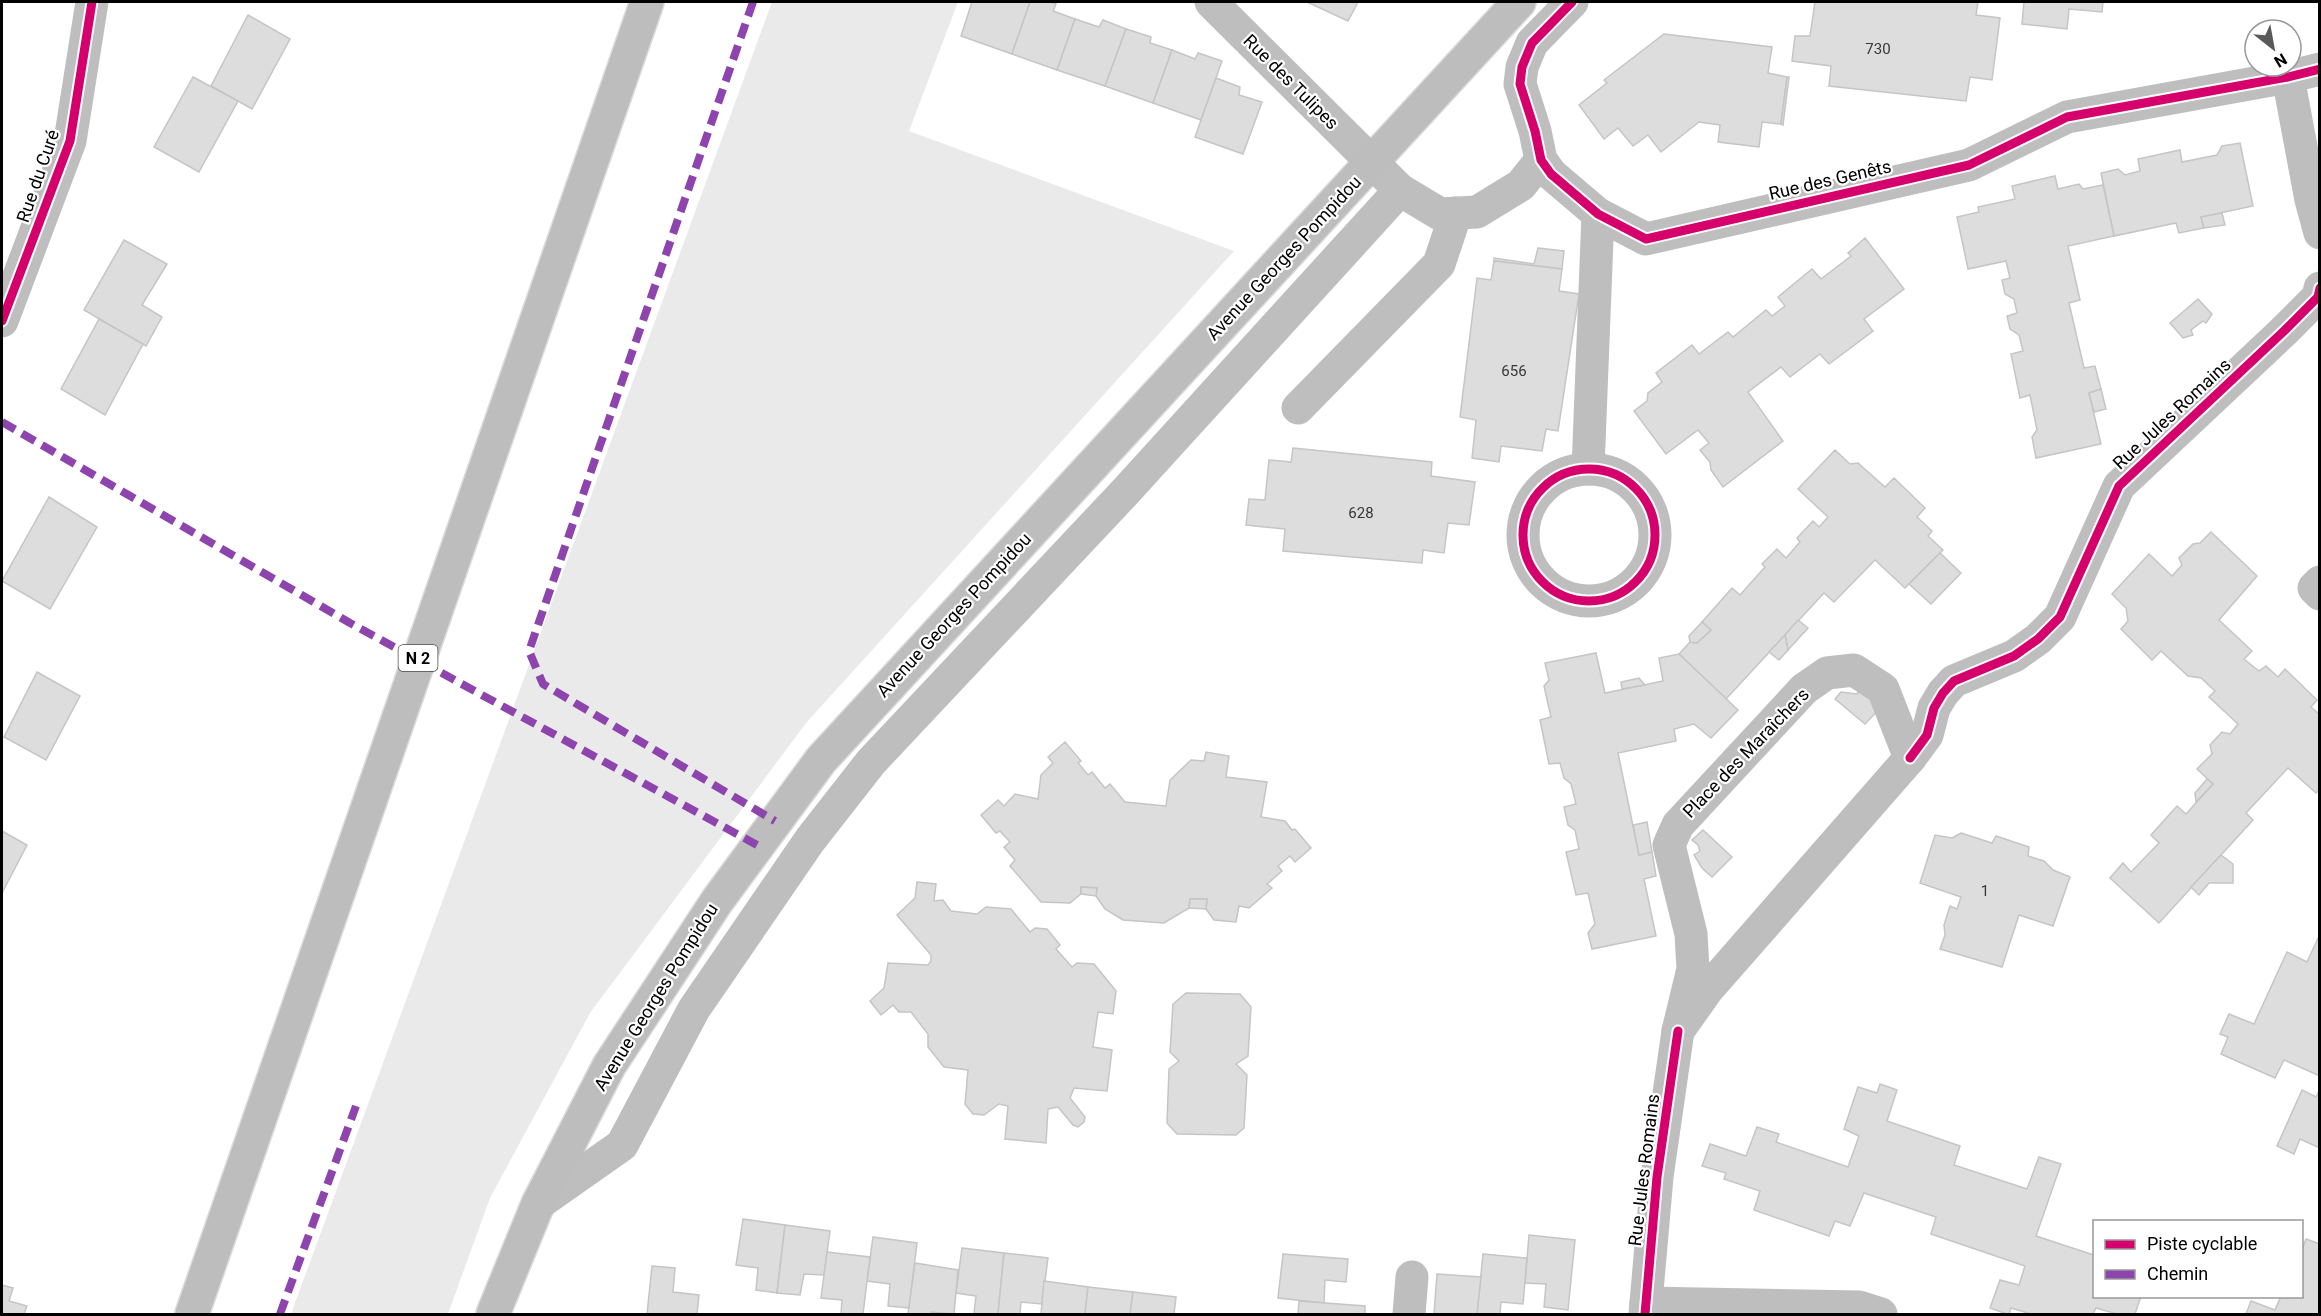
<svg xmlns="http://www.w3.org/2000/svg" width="2321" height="1316" font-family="Roboto,sans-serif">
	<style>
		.green { fill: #eaeaea }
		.building { fill: #ddd; stroke: #c5c5c5; stroke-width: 1.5 }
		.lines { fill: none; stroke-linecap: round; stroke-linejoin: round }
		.major-casing { stroke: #dbdbdb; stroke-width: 36 }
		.minor { stroke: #bebebe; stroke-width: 33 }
		.major { stroke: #bdbdbd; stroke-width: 33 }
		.quiet { stroke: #8e44ad; stroke-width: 8; stroke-dasharray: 15 8; stroke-linecap: butt }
		.cycleway-casing { stroke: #fff; stroke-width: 13 }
		.cycleway { stroke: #d6006c; stroke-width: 9 }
		.labels { text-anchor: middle; stroke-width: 4.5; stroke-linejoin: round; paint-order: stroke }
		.number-label { font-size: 15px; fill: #373737 }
		.shield { fill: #fff; stroke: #4c4c4c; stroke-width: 1.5 }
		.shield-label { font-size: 16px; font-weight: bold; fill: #000 }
		.street-label { font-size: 18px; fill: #000; stroke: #fff }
	</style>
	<rect width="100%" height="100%" fill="#fff"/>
	<path class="green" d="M 772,2 L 958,2 L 909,131 L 1234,251 L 806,723 L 590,1013 L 490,1198 L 448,1314 L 291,1314 Z"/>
	<g class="building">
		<path d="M 972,2 L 1030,2 L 1012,54 L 961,36 Z"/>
		<path d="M 1030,2 L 1049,2 L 1056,4 L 1053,11 L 1075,19 L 1057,70 L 1012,54 Z"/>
		<path d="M 1307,2 L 1358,2 L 1348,21 Z"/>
		<path d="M 1815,2 L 1978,2 L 1976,15 L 2000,18 L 1992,80 L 1970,77 L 1966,101 L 1829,86 L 1831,66 L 1792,61 L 1795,36 L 1810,36 Z"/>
		<path d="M 2024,2 L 2103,2 L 2102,12 L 2069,9 L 2067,29 L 2022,24 Z"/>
		<path d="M 248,15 L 290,39 L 252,109 L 211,86 Z"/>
		<path d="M 1075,19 L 1099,27 L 1103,20 L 1126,29 L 1105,86 L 1057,70 Z"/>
		<path d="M 1126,29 L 1151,37 L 1150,43 L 1172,50 L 1153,103 L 1105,86 Z"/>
		<path d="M 1664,34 L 1772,47 L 1768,73 L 1787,77 L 1781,124 L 1762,122 L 1759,147 L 1718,142 L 1720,125 L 1699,122 L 1661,152 L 1648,135 L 1633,146 L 1618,128 L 1604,139 L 1579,105 L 1607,83 L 1604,80 Z"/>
		<path d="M 1172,50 L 1195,59 L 1198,53 L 1222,61 L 1201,120 L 1153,103 Z"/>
		<path d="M 193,77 L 238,101 L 199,172 L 154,147 Z"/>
		<path d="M 1787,77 L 1789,77 L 1783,125 L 1781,124 Z"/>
		<path d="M 1216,78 L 1240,87 L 1239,95 L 1262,102 L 1243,154 L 1195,137 Z"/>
		<path d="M 2240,143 L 2253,206 L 2201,217 L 2204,228 L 2179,233 L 2176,223 L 2114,236 L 2101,173 L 2118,169 L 2125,175 L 2140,171 L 2138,159 L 2180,150 L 2182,162 L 2217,155 L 2222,146 Z"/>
		<path d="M 2055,176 L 2058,189 L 2079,184 L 2083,189 L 2103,185 L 2114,236 L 2068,246 L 2080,300 L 2069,303 L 2084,368 L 2095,366 L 2101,389 L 2089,393 L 2101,444 L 2036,458 L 2032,437 L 2037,430 L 2030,395 L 2020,398 L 2011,354 L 2023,351 L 2019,335 L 2010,329 L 2007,316 L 2017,313 L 2014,299 L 2005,294 L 2002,280 L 2010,278 L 2006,261 L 1968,269 L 1957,217 L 1979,212 L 1978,207 L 2015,199 L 2012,186 Z"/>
		<path d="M 2222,213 L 2225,225 L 2204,228 L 2201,217 Z"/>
		<path d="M 1865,238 L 1904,289 L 1864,319 L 1873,331 L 1829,364 L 1820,354 L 1790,377 L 1781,367 L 1748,392 L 1783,441 L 1723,487 L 1711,470 L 1710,462 L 1700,450 L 1709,443 L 1698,430 L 1666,454 L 1634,411 L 1647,401 L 1648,393 L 1662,382 L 1656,373 L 1692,345 L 1699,354 L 1728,332 L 1733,337 L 1766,310 L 1772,316 L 1785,306 L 1778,297 L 1812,269 L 1821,279 L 1851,256 L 1848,253 Z"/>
		<path d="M 124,240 L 167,264 L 142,305 L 162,317 L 146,346 L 84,310 Z"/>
		<path d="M 1538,248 L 1564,251 L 1562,269 L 1494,261 L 1494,258 L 1534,264 Z"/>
		<path d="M 1494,261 L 1562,269 L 1559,291 L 1579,294 L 1558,431 L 1546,429 L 1542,451 L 1501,446 L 1499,462 L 1472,458 L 1476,420 L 1460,417 L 1477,278 L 1491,280 Z"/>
		<path d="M 2198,299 L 2212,314 L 2206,323 L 2203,321 L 2191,330 L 2193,335 L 2183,338 L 2170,323 Z"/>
		<path d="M 99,319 L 143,344 L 105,415 L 61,389 Z"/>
		<path d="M 2101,389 L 2106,409 L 2094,412 L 2089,393 Z"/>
		<path d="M 1293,448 L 1432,462 L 1431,476 L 1475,482 L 1469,525 L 1448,523 L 1444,553 L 1423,550 L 1422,563 L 1283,551 L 1285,529 L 1246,525 L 1249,499 L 1265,500 L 1269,460 L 1291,462 Z"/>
		<path d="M 1835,450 L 1850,464 L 1858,463 L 1885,487 L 1894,478 L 1925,508 L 1917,517 L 1932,531 L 1928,536 L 1943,550 L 1905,588 L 1875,560 L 1834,602 L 1824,593 L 1726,699 L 1679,654 L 1690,642 L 1697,643 L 1711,630 L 1702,622 L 1732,588 L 1740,595 L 1765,567 L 1762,564 L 1777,549 L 1786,558 L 1800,542 L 1797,538 L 1813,521 L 1819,527 L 1828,517 L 1798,489 Z"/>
		<path d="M 49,497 L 97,527 L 50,609 L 2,581 Z"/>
		<path d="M 2211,532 L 2257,576 L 2219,620 L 2252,651 L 2244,659 L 2259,671 L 2266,666 L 2278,677 L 2285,669 L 2317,700 L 2311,707 L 2320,715 L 2320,789 L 2316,793 L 2288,768 L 2246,813 L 2253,820 L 2159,923 L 2110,878 L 2123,863 L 2131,872 L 2159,843 L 2151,835 L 2177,806 L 2186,814 L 2213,784 L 2197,769 L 2212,754 L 2210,745 L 2222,732 L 2230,734 L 2238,724 L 2209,697 L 2215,691 L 2201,678 L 2188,676 L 2161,651 L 2152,660 L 2121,629 L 2128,621 L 2126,608 L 2112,594 L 2149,554 L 2172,576 L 2182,565 L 2179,558 L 2193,544 L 2200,543 Z"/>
		<path d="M 1940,553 L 1961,573 L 1931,604 L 1909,584 Z"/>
		<path d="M 1798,620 L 1808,628 L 1788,650 L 1785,635 Z"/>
		<path d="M 1702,622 L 1711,630 L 1697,643 L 1690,642 L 1689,636 Z"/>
		<path d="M 1785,635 L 1788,650 L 1779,660 L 1769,652 Z"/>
		<path d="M 1596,653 L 1605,693 L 1663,681 L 1659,658 L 1679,654 L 1738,710 L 1711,738 L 1694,724 L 1674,729 L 1676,741 L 1618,753 L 1639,855 L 1652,852 L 1656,876 L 1644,879 L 1656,936 L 1592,949 L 1588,933 L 1595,924 L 1588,893 L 1576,895 L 1566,852 L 1579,849 L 1575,830 L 1568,825 L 1564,807 L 1576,804 L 1571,784 L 1564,778 L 1560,763 L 1549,764 L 1540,720 L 1551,717 L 1544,686 L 1549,680 L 1545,663 Z"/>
		<path d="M 37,672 L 80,696 L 46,760 L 4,737 Z"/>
		<path d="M 1639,678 L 1645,685 L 1622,689 L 1621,682 Z"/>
		<path d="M 1860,689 L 1884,704 L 1865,724 L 1835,699 L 1841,692 L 1857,694 Z"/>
		<path d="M 1065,742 L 1081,761 L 1078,763 L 1088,775 L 1092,772 L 1105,788 L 1110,784 L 1125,802 L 1166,806 L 1170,780 L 1191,760 L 1204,761 L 1206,752 L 1229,756 L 1226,777 L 1267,782 L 1261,817 L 1285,821 L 1292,830 L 1295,829 L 1311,848 L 1295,862 L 1290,856 L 1278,866 L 1282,871 L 1267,884 L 1272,888 L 1249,908 L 1239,906 L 1236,922 L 1214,920 L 1206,909 L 1207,899 L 1190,899 L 1189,908 L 1164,923 L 1123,920 L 1105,909 L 1096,896 L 1097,888 L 1081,887 L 1081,894 L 1070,903 L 1041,902 L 1010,866 L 1015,860 L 1004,847 L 1010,842 L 1000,831 L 996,833 L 981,815 L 998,800 L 1004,806 L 1015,794 L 1038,799 L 1041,775 L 1053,763 L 1048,757 Z"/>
		<path d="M 2207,779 L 2213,784 L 2196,802 L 2195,793 Z"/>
		<path d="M 1647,822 L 1652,852 L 1639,855 L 1633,825 Z"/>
		<path d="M 1703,830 L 1732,857 L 1712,877 L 1702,868 L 1694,855 L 1700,851 L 1698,845 L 1692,840 Z"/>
		<path d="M 2,831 L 27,845 L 2,893 Z"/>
		<path d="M 1961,833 L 1992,843 L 1996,836 L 2029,847 L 2028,856 L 2044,861 L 2053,870 L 2070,877 L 2053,926 L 2019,915 L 2002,967 L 1940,949 L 1945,935 L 1944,925 L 1950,906 L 1957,909 L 1961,897 L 1920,883 L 1935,835 L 1952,838 Z"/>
		<path d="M 2221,855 L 2233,864 L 2233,883 L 2209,883 L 2199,895 L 2191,887 Z"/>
		<path d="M 917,882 L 936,884 L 934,901 L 943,900 L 951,911 L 977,914 L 986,907 L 1011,909 L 1030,932 L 1035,928 L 1047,929 L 1060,945 L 1056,949 L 1072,967 L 1077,963 L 1094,964 L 1116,991 L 1113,1014 L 1098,1012 L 1093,1047 L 1112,1050 L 1107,1091 L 1074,1088 L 1070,1098 L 1085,1117 L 1084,1122 L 1078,1127 L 1073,1125 L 1058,1107 L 1048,1109 L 1046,1143 L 1005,1139 L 1008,1106 L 999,1104 L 984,1115 L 973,1114 L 965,1104 L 968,1070 L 944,1067 L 928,1047 L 928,1034 L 911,1012 L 899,1012 L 893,1005 L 881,1015 L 870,1001 L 884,988 L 888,963 L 928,965 L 931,961 L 931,955 L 897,915 L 915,898 Z"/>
		<path d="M 1081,887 L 1097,888 L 1096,896 L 1081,894 Z"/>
		<path d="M 1190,899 L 1207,899 L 1206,909 L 1189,908 Z"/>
		<path d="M 2320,934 L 2320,1076 L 2284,1060 L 2275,1078 L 2221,1054 L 2228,1037 L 2220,1034 L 2229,1014 L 2254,1024 L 2287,952 L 2307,962 Z"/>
		<path d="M 1186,993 L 1240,994 L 1251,1007 L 1248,1056 L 1236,1064 L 1247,1075 L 1244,1128 L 1236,1135 L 1177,1134 L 1167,1123 L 1169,1069 L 1179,1061 L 1170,1052 L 1173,1004 Z"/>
		<path d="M 1880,1084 L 1897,1090 L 1887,1121 L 1960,1146 L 1954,1165 L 2027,1189 L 2039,1157 L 2061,1164 L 2036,1236 L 2094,1255 L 2094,1296 L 2141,1296 L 2135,1314 L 2117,1314 L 2096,1308 L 2093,1314 L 2031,1314 L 2011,1308 L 2009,1314 L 2007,1314 L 1990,1308 L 2000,1280 L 2019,1285 L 2025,1266 L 1931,1234 L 1936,1217 L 1864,1193 L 1850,1226 L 1835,1221 L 1829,1236 L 1754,1210 L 1760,1191 L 1724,1179 L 1726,1173 L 1702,1166 L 1710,1144 L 1746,1156 L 1757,1127 L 1779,1134 L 1776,1142 L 1848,1167 L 1859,1136 L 1844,1129 L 1858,1087 L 1877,1093 Z"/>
		<path d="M 2320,1089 L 2320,1148 L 2300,1139 L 2294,1154 L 2277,1146 L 2302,1090 L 2316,1097 Z"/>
		<path d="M 743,1219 L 785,1225 L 777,1293 L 756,1290 L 758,1268 L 736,1265 Z"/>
		<path d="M 785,1225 L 830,1231 L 824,1275 L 804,1274 L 800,1295 L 777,1293 Z"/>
		<path d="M 1529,1235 L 1575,1240 L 1568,1310 L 1544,1307 L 1546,1284 L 1525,1283 Z"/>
		<path d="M 873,1237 L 917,1243 L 909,1308 L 888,1306 L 890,1284 L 867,1281 Z"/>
		<path d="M 2306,1239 L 2320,1244 L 2320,1314 L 2246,1314 L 2251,1301 L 2275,1310 L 2281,1296 L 2302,1296 L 2302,1250 Z"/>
		<path d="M 962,1248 L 1004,1253 L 998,1314 L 974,1314 L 976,1296 L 956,1293 Z"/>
		<path d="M 827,1252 L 870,1257 L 863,1314 L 841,1314 L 842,1300 L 821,1298 Z"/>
		<path d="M 1004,1253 L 1048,1258 L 1042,1304 L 1021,1302 L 1020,1314 L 998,1314 Z"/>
		<path d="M 1283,1254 L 1348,1259 L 1346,1282 L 1325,1280 L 1324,1303 L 1278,1298 Z"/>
		<path d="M 1483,1254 L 1527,1258 L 1523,1304 L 1501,1302 L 1500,1314 L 1477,1314 Z"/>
		<path d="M 915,1263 L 958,1270 L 954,1314 L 931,1312 L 931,1314 L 908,1314 Z"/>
		<path d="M 652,1266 L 675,1268 L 673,1292 L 699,1295 L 697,1314 L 647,1314 Z"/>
		<path d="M 1437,1274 L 1481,1277 L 1477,1314 L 1434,1314 Z"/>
		<path d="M 1044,1281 L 1088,1287 L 1085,1314 L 1041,1314 Z"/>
		<path d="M 2,1285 L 13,1288 L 9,1301 L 27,1306 L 24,1314 L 2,1314 Z"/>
		<path d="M 1088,1287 L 1133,1292 L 1130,1314 L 1085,1314 Z"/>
		<path d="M 1133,1292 L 1176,1297 L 1174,1314 L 1130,1314 Z"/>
		<path d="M 1299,1301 L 1365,1306 L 1365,1314 L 1298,1314 Z"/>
	</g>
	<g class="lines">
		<defs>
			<g id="major">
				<path d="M 192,1314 L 647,2"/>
				<path d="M 493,1314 L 538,1204 L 609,1066 L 717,901 L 821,760 L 1519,2"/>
			</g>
		</defs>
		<use href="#major" class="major-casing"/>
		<g class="minor">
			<path d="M 1211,2 L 1400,190 L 1440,214 L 1477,212 L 1521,185 L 1541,160"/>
			<path d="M 1572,2 L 1532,43 L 1522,67 L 1520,84 L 1535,131 L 1541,160 L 1551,174 L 1598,214 L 1646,239 L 1969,165 L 2067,117 L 2288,77 L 2320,69"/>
			<path d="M 2288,77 L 2311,200 L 2320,233"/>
			<path d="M 2,321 L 70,141 L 92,2"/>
			<path d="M 1298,408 L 1439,264 L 1456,213"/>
			<path d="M 1588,469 L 1598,214"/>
			<circle cx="1589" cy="535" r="66"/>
			<path d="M 2320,582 L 2314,588 L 2320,594"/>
			<path d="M 1854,670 L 1883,689 L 1910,758 L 1707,990 L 1678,1031 L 1693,969 L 1691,934 L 1669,845 L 1678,825 L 1804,689 L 1827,673 Z"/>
			<path d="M 1910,758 L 1927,735 L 1934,708 L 1943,693 L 1954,681 L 2014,656 L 2038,639 L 2060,617 L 2119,486 L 2284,331 L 2318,297 L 2320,288"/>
			<path d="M 538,1204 L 622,1145 L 694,1009 L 810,840 L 871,762 L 1126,491 L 1400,190"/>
			<path d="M 1646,1303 L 1859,1307 L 1881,1314"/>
			<path d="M 1409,1314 L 1412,1277"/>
			<path d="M 1645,1314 L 1657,1177 L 1678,1031"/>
		</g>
		<use href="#major" class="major"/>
		<g class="quiet">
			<path d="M 753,2 L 529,651 L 543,684 L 775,821"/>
			<path d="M 2,422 L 350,623 L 757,845"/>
			<path d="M 280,1314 L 356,1106"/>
		</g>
		<defs>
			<g id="cycleway">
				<path d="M 1572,2 L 1532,43 L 1522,67 L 1520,84 L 1535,131 L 1541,160 L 1551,174 L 1598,214 L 1646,239 L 1969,165 L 2067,117 L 2288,77 L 2320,69"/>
				<path d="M 2,321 L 70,141 L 92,2"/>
				<circle cx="1589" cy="535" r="66"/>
				<path d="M 1910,758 L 1927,735 L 1934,708 L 1943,693 L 1954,681 L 2014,656 L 2038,639 L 2060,617 L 2119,486 L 2284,331 L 2318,297 L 2320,288"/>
				<path d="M 1645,1314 L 1657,1177 L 1678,1031"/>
			</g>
		</defs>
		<use href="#cycleway" class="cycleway-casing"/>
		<use href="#cycleway" class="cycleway"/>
	</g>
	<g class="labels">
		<g class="number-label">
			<text x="1878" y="54">730</text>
			<text x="1514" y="376">656</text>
			<text x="1361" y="518">628</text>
			<text x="1985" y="896">1</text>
		</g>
		<rect class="shield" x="398.5" y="645" width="39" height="26" rx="4.5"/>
		<g class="shield-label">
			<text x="418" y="664">N 2</text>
		</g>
		<g class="street-label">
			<text transform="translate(1291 82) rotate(45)" y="6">Rue des Tulipes</text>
			<text transform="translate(38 176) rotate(-71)" y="6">Rue du Curé</text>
			<text transform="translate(1830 180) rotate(-13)" y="6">Rue des Genêts</text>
			<text transform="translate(1284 258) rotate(-47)" y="6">Avenue Georges Pompidou</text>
			<text transform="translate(2172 414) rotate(-43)" y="6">Rue Jules Romains</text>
			<text transform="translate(954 615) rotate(-47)" y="6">Avenue Georges Pompidou</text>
			<text transform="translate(1746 753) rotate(-46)" y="6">Place des Maraîchers</text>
			<text transform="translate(656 997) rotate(-58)" y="6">Avenue Georges Pompidou</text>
			<text transform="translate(1644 1170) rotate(-83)" y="6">Rue Jules Romains</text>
		</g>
	</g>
	<rect width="2321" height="1316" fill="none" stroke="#000000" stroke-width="6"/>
	<rect x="2093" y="1220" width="210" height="78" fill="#ffffff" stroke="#999999" stroke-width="1.5"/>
	<rect x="2105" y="1240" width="30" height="9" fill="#d6006c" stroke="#999999" stroke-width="1.5"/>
	<text x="2147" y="1250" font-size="18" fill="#000000">Piste cyclable</text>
	<rect x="2105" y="1270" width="30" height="9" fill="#8e44ad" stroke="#999999" stroke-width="1.5"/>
	<text x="2147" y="1280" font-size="18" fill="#000000">Chemin</text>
	<g transform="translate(2273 48) rotate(149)"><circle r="28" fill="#ffffff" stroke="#999999" stroke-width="1.5"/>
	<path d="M0-4.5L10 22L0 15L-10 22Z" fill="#595959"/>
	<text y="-9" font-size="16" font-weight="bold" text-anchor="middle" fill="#000000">N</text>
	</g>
</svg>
